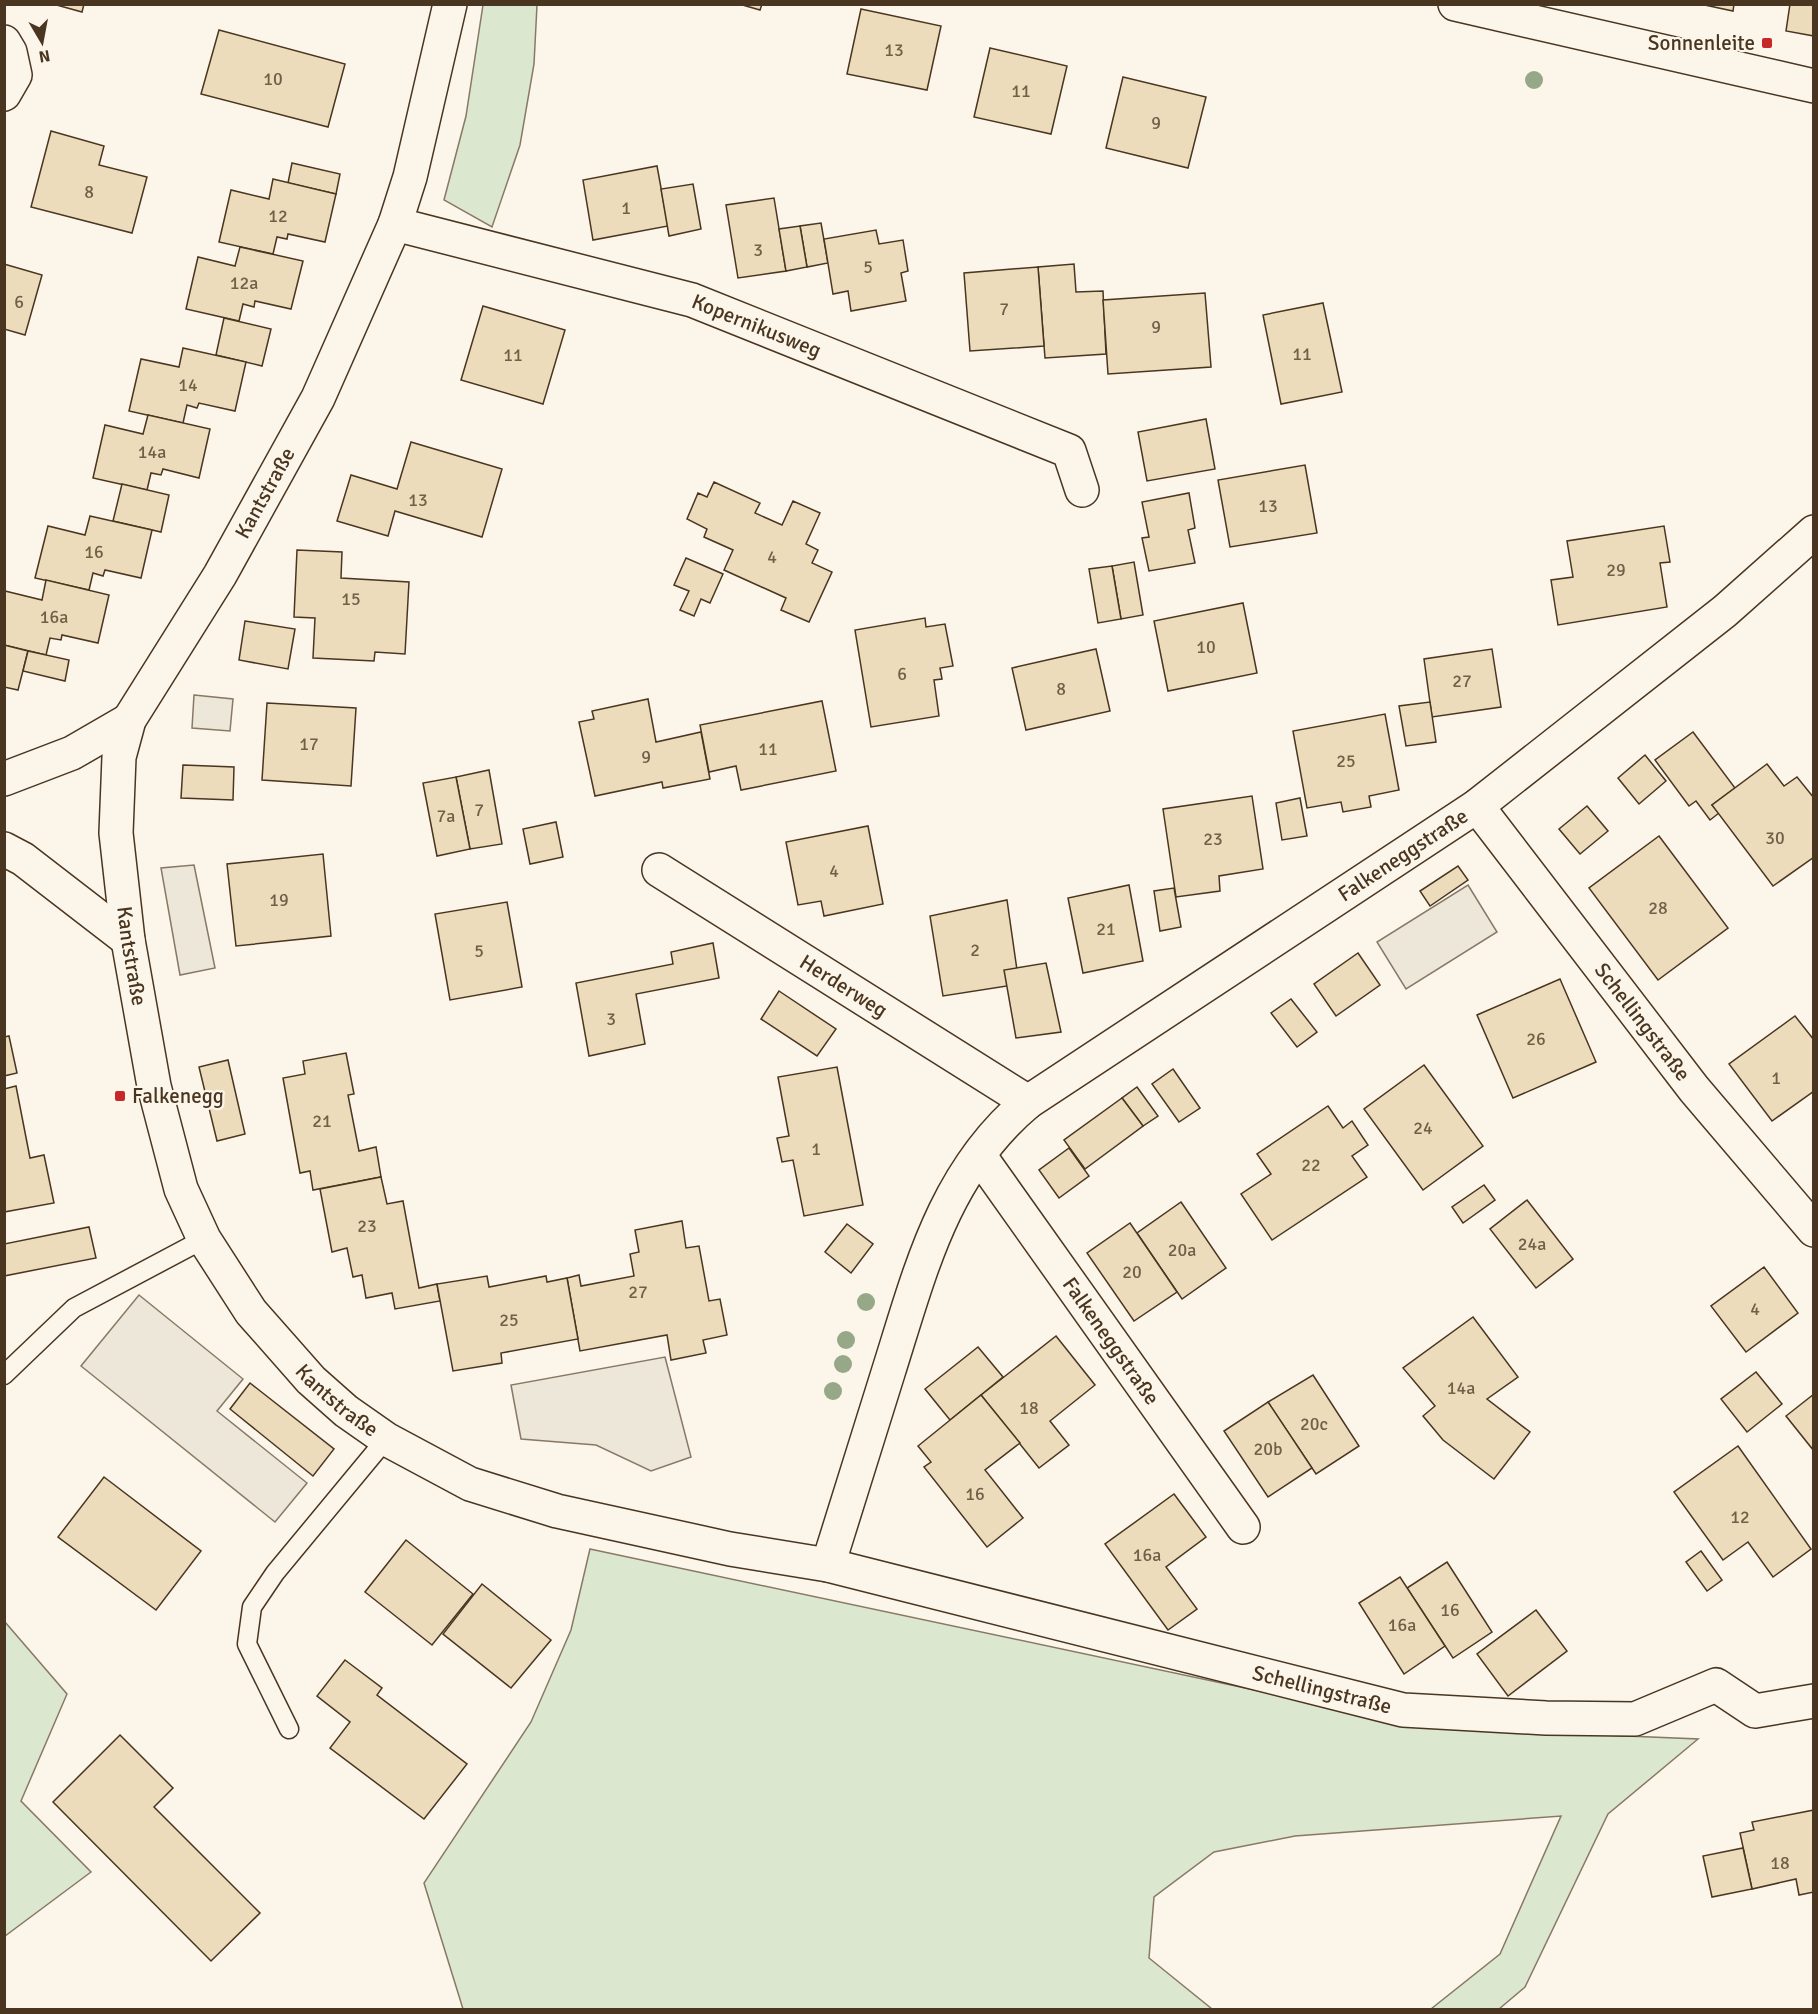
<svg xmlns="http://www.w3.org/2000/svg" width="1818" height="2014" font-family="Signika,sans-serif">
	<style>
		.green { fill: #dce7d0; stroke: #887966; stroke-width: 1.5 }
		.parking { fill: #ede7d9; stroke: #887966; stroke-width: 1.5 }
		.building { fill: #ecdcbc; stroke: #4a3520; stroke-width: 1.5 }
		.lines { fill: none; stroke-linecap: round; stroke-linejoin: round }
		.service-casing { stroke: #4a3520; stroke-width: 21 }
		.minor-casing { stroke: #4a3520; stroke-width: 36 }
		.service { stroke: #fbf6e9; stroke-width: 18 }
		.minor { stroke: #fbf6e9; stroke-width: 33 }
		.tree { fill: #96a887 }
		.poi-dot { fill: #c62828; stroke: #fbf6e9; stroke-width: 2 }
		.labels { text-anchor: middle; stroke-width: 4.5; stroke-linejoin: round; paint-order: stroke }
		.number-label { font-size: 18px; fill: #725f47 }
		.poi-label { font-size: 21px; fill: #4a3520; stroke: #fbf6e9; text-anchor: end }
		.street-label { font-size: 21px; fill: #4a3520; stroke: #fbf6e9 }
	</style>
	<rect width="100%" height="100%" fill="#fbf6e9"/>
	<g class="green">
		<path d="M 483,5 L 537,5 L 534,64 L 520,145 L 492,227 L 444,200 L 466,116 Z"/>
		<path d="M 590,1549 L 1434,1728 L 1698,1739 L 1608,1814 L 1525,1987 L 1499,2009 L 1431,2009 L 1500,1954 L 1561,1816 L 1295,1836 L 1214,1852 L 1154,1897 L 1149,1958 L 1212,2009 L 463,2009 L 424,1883 L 531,1722 L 571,1630 Z"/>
		<path d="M 5,1622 L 67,1694 L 21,1801 L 91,1872 L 5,1936 Z"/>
	</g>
	<g class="parking">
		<path d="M 194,695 L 233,699 L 230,731 L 192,728 Z"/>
		<path d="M 194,865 L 215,968 L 180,975 L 161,868 Z"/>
		<path d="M 1468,885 L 1497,932 L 1406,989 L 1377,942 Z"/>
		<path d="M 139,1295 L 243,1379 L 217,1411 L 307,1483 L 275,1522 L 81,1366 Z"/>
		<path d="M 665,1357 L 691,1457 L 651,1471 L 596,1445 L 521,1439 L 511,1385 Z"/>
	</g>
	<g class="building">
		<path d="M 53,4 L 84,4 L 82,12 Z"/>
		<path d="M 739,4 L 762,4 L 760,10 Z"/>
		<path d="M 1700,4 L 1734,4 L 1733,11 Z"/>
		<path d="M 1790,4 L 1814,4 L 1814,36 L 1786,31 Z"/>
		<path d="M 861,9 L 941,26 L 927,90 L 847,74 Z"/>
		<path d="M 219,30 L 345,64 L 328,127 L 201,94 Z"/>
		<path d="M 990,48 L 1067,66 L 1051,134 L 974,117 Z"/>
		<path d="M 1123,77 L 1206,97 L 1188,168 L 1106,148 Z"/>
		<path d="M 51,131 L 104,146 L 99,165 L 147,177 L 132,233 L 31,207 Z"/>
		<path d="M 292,163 L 340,174 L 336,194 L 288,183 Z"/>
		<path d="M 657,166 L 668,226 L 593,240 L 583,180 Z"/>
		<path d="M 273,179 L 336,194 L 325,242 L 288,234 L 287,239 L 277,237 L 273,254 L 219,242 L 231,190 L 269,199 Z"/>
		<path d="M 693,184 L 701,229 L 669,236 L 661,189 Z"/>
		<path d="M 774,198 L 786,271 L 738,278 L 726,205 Z"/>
		<path d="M 821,223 L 828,263 L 807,267 L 800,226 Z"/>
		<path d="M 800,226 L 807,267 L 786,271 L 779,229 Z"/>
		<path d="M 876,230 L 879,244 L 903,240 L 908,271 L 901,273 L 906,301 L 851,311 L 848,291 L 833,294 L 824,239 Z"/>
		<path d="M 240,247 L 303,261 L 291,309 L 255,301 L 254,307 L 243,304 L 239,321 L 186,309 L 198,257 L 235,266 Z"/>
		<path d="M 4,264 L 42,275 L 25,335 L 4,329 Z"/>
		<path d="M 1074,264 L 1076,292 L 1103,291 L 1106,354 L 1045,358 L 1038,267 Z"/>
		<path d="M 1038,267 L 1044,346 L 970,351 L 964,273 Z"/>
		<path d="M 1205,293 L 1211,367 L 1108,374 L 1103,300 Z"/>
		<path d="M 1323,303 L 1342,392 L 1281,404 L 1263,315 Z"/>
		<path d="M 483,306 L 565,330 L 543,404 L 461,380 Z"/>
		<path d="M 224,318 L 271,329 L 262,366 L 216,355 Z"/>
		<path d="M 183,348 L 246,362 L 235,411 L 199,403 L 197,408 L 187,405 L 183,423 L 129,411 L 141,359 L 179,367 Z"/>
		<path d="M 148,415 L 210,429 L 199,478 L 163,469 L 161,475 L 151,473 L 147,490 L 93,478 L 105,425 L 143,434 Z"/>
		<path d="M 1206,419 L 1215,469 L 1147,481 L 1138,432 Z"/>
		<path d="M 411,442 L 502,469 L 482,537 L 395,511 L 388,536 L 337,521 L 351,475 L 397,489 Z"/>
		<path d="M 1305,465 L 1317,533 L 1230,547 L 1218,480 Z"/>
		<path d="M 714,482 L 760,503 L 755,513 L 782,525 L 793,501 L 820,513 L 806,544 L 818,550 L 812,563 L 832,572 L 809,622 L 781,610 L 786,598 L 724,570 L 733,550 L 704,537 L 707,529 L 687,519 L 698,493 L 707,497 Z"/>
		<path d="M 122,484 L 169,495 L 161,532 L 113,521 Z"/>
		<path d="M 1189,493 L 1195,528 L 1188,530 L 1195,563 L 1149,571 L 1142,538 L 1149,537 L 1142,502 Z"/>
		<path d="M 90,516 L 152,530 L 141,578 L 105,570 L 103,576 L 93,573 L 89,590 L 35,578 L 48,526 L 85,535 Z"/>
		<path d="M 1664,526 L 1670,562 L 1660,563 L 1667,607 L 1558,625 L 1551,580 L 1573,577 L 1567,541 Z"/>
		<path d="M 297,550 L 342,552 L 341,578 L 409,582 L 405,654 L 375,652 L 374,661 L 313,658 L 315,618 L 294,617 Z"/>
		<path d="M 686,558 L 723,574 L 710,603 L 701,599 L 694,616 L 680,610 L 689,591 L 674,585 Z"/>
		<path d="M 1134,562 L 1143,615 L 1121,619 L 1112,566 Z"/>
		<path d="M 1112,566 L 1121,619 L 1098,623 L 1089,569 Z"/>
		<path d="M 46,580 L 109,595 L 98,643 L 62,635 L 61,640 L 50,638 L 46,655 L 4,645 L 5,591 L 42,600 Z"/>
		<path d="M 1243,603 L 1257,673 L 1168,691 L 1154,621 Z"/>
		<path d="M 925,618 L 926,627 L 945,624 L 953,666 L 940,668 L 942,679 L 934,680 L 939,716 L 871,727 L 855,630 Z"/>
		<path d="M 245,621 L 295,629 L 288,669 L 239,660 Z"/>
		<path d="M 4,645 L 28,651 L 18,690 L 4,687 Z"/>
		<path d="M 1096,649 L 1110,711 L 1026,730 L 1012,668 Z"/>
		<path d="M 1492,649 L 1501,707 L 1432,717 L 1424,659 Z"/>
		<path d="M 28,651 L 69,660 L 65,681 L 23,671 Z"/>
		<path d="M 648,699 L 656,742 L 701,732 L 710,779 L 663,788 L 662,782 L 595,796 L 579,722 L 594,719 L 592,711 Z"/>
		<path d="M 822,701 L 836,771 L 741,790 L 736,766 L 709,772 L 700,725 Z"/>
		<path d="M 1430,702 L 1436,742 L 1406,746 L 1399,706 Z"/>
		<path d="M 267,703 L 356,708 L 351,786 L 262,780 Z"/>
		<path d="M 1385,714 L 1399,790 L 1369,796 L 1371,807 L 1343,812 L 1341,802 L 1307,808 L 1293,731 Z"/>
		<path d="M 1693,732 L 1735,788 L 1712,805 L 1719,813 L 1710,820 L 1696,801 L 1689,806 L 1655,760 Z"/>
		<path d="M 1645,755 L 1666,781 L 1639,804 L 1618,778 Z"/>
		<path d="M 1767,764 L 1784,786 L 1797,777 L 1814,798 L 1814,857 L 1773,886 L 1712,805 Z"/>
		<path d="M 183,765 L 234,767 L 233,800 L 181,798 Z"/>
		<path d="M 489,770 L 502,844 L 470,849 L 456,777 Z"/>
		<path d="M 456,777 L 470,849 L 437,856 L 423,783 Z"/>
		<path d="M 1252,796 L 1263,869 L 1219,876 L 1220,891 L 1176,897 L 1163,809 Z"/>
		<path d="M 1300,798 L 1307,836 L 1282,840 L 1276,803 Z"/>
		<path d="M 1587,806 L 1608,831 L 1580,854 L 1559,829 Z"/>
		<path d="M 556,822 L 563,857 L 530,864 L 523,829 Z"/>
		<path d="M 868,826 L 883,904 L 824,916 L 821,901 L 798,905 L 786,842 Z"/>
		<path d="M 1659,836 L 1728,928 L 1658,980 L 1589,888 Z"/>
		<path d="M 323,854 L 331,936 L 236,946 L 227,864 Z"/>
		<path d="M 1458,866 L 1468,880 L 1430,906 L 1420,891 Z"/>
		<path d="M 1129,885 L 1143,961 L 1083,973 L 1068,898 Z"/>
		<path d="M 1174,888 L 1181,927 L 1160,931 L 1154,891 Z"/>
		<path d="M 1007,900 L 1019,984 L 943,996 L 930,916 Z"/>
		<path d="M 507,902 L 522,987 L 450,1000 L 435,914 Z"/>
		<path d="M 713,943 L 719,978 L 636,994 L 645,1044 L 589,1056 L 576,983 L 673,964 L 671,952 Z"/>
		<path d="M 1358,953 L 1380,985 L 1336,1016 L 1314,984 Z"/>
		<path d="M 1046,963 L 1061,1032 L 1016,1038 L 1004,970 Z"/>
		<path d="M 1560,979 L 1596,1062 L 1513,1098 L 1477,1015 Z"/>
		<path d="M 779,991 L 836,1029 L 817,1056 L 761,1019 Z"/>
		<path d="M 1291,999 L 1317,1032 L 1297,1047 L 1271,1013 Z"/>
		<path d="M 1795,1016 L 1814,1040 L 1814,1091 L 1772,1121 L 1729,1064 Z"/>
		<path d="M 9,1036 L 17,1073 L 4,1076 L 4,1037 Z"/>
		<path d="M 346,1053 L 354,1094 L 348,1095 L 359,1151 L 376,1147 L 381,1177 L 313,1190 L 310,1171 L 300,1173 L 283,1078 L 305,1074 L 303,1061 Z"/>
		<path d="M 228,1060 L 245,1134 L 217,1141 L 199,1067 Z"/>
		<path d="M 1424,1065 L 1483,1146 L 1423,1190 L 1364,1109 Z"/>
		<path d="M 837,1067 L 863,1205 L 804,1216 L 793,1160 L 782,1162 L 777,1138 L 789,1136 L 778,1077 Z"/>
		<path d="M 1173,1069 L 1200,1108 L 1179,1122 L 1152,1084 Z"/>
		<path d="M 16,1086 L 30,1158 L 44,1155 L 54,1203 L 4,1212 L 4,1089 Z"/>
		<path d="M 1137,1087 L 1158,1116 L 1143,1126 L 1122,1098 Z"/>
		<path d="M 1122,1098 L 1143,1126 L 1085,1169 L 1064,1140 Z"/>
		<path d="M 1328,1106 L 1343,1128 L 1352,1121 L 1368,1145 L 1352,1156 L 1367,1177 L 1272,1240 L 1241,1194 L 1271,1174 L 1257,1154 Z"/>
		<path d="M 1069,1148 L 1089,1176 L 1059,1198 L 1039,1170 Z"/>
		<path d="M 381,1177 L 387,1204 L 403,1201 L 419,1288 L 437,1284 L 440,1301 L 395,1309 L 392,1293 L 366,1298 L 362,1275 L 353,1277 L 347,1248 L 332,1252 L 320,1189 Z"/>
		<path d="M 1484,1185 L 1495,1200 L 1463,1223 L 1452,1207 Z"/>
		<path d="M 1527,1200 L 1573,1259 L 1536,1288 L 1490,1229 Z"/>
		<path d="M 1181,1202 L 1226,1268 L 1182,1299 L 1137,1233 Z"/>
		<path d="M 682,1221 L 686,1248 L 699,1246 L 709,1301 L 720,1299 L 727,1335 L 703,1340 L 706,1353 L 671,1360 L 667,1335 L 580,1351 L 567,1278 L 579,1275 L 581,1286 L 634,1276 L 630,1254 L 639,1252 L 635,1230 Z"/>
		<path d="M 1130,1223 L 1177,1292 L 1134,1321 L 1087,1253 Z"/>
		<path d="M 847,1224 L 873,1244 L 851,1273 L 825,1252 Z"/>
		<path d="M 89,1227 L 96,1258 L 4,1276 L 4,1244 Z"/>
		<path d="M 1764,1267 L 1798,1313 L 1746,1352 L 1711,1306 Z"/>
		<path d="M 487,1276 L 489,1287 L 546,1276 L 547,1282 L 567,1278 L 578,1339 L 501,1353 L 502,1363 L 453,1371 L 437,1284 Z"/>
		<path d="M 1473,1317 L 1518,1377 L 1487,1399 L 1530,1432 L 1494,1479 L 1443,1440 L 1423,1416 L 1435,1406 L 1403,1368 Z"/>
		<path d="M 1056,1336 L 1095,1385 L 1050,1421 L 1069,1445 L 1039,1468 L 981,1395 Z"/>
		<path d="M 978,1347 L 1003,1377 L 950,1420 L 925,1389 Z"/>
		<path d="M 1756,1372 L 1782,1404 L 1747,1432 L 1721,1399 Z"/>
		<path d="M 1313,1375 L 1359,1446 L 1316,1474 L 1268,1402 Z"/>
		<path d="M 250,1383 L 334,1449 L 313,1476 L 230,1409 Z"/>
		<path d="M 1814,1394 L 1814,1451 L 1786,1416 Z"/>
		<path d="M 981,1395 L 1020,1443 L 985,1470 L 1023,1518 L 987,1547 L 924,1467 L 931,1462 L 918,1446 Z"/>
		<path d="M 1268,1402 L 1312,1468 L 1268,1497 L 1224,1431 Z"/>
		<path d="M 1738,1446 L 1811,1549 L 1773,1577 L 1748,1542 L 1723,1560 L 1674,1492 Z"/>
		<path d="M 104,1477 L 201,1551 L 156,1610 L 58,1537 Z"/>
		<path d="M 1174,1494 L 1206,1537 L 1166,1567 L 1197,1609 L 1168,1630 L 1105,1544 Z"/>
		<path d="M 406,1540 L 473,1594 L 432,1645 L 365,1592 Z"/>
		<path d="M 1701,1551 L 1722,1580 L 1707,1591 L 1686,1562 Z"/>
		<path d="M 1447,1562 L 1492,1632 L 1453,1658 L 1407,1588 Z"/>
		<path d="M 1400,1577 L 1445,1646 L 1404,1674 L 1359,1603 Z"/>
		<path d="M 482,1584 L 551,1640 L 511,1688 L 443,1634 Z"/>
		<path d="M 1536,1610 L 1567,1651 L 1508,1696 L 1477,1654 Z"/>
		<path d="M 345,1660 L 382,1688 L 377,1695 L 467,1764 L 424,1819 L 330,1748 L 350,1722 L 317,1696 Z"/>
		<path d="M 120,1735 L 173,1788 L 154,1807 L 260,1913 L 211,1961 L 53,1802 Z"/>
		<path d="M 1814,1810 L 1814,1892 L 1799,1895 L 1796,1879 L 1752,1889 L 1740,1833 L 1754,1830 L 1752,1822 Z"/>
		<path d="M 1743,1848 L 1752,1889 L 1712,1897 L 1703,1856 Z"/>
	</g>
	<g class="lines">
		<defs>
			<g id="service">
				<path d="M 4,1375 L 74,1308 L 204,1239"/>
				<path d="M 289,1729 L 247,1644 L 252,1607 L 275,1573 L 386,1439"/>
			</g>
			<g id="minor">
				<path id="s1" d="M 450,4 L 410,177 L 395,224 L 318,398 L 220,575 L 129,720 L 119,757 L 116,833 L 128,940 L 154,1086 L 181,1189 L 204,1239 L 251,1312 L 311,1380 L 346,1411 L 386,1439 L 470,1484 L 557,1511 L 730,1549 L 828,1565 L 1403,1710 L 1546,1718 L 1635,1719 L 1716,1685 L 1755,1711 L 1814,1701"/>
				<path d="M 1455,4 L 1814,86"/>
				<path d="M 4,42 L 10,52 L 15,75 L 4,94"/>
				<path id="s2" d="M 395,224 L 692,300 L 1069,451 L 1082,490"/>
				<path d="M 4,779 L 72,753 L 129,720"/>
				<path id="s3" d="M 1477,806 L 1694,1089 L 1814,1230"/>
				<path d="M 4,849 L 23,859 L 128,940"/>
				<path id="s4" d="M 659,870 L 1028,1102"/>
				<path id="s5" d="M 979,1155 L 1243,1527"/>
				<path id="s6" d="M 828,1565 C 848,1501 868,1437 888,1373 C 920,1272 943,1173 1028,1102 L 1477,806 L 1725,611 L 1814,532"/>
			</g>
		</defs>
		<use href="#service" class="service-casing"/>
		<use href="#minor" class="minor-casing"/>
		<use href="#service" class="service"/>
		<use href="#minor" class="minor"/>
	</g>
	<g class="tree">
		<circle cx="1534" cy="80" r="9"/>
		<circle cx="866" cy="1302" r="9"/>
		<circle cx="846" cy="1340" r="9"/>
		<circle cx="843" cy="1364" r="9"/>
		<circle cx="833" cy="1391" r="9"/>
	</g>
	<g class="poi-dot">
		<rect x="1761" y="37" width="12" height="12" rx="3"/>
		<rect x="114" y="1090" width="12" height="12" rx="3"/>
	</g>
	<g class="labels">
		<g class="number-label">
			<text x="894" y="56">13</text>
			<text x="273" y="85">10</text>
			<text x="1021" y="97">11</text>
			<text x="1156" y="129">9</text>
			<text x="89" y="198">8</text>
			<text x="626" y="214">1</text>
			<text x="278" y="222">12</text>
			<text x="758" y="256">3</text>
			<text x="868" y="273">5</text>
			<text x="244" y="289">12a</text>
			<text x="19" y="308">6</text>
			<text x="1004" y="315">7</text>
			<text x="1156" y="333">9</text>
			<text x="1302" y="360">11</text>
			<text x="513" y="361">11</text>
			<text x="188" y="391">14</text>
			<text x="152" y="458">14a</text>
			<text x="418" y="506">13</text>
			<text x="1268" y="512">13</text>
			<text x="94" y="558">16</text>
			<text x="772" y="563">4</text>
			<text x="1616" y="576">29</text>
			<text x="351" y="605">15</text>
			<text x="54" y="623">16a</text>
			<text x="1206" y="653">10</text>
			<text x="902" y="680">6</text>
			<text x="1462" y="687">27</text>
			<text x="1061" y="695">8</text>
			<text x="309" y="750">17</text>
			<text x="768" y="755">11</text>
			<text x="646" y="763">9</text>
			<text x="1346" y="767">25</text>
			<text x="479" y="816">7</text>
			<text x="446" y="822">7a</text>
			<text x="1775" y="844">30</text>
			<text x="1213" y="845">23</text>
			<text x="834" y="877">4</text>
			<text x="279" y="906">19</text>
			<text x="1658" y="914">28</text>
			<text x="1106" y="935">21</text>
			<text x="975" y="956">2</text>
			<text x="479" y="957">5</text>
			<text x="611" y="1025">3</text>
			<text x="1536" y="1045">26</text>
			<text x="1776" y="1084">1</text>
			<text x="322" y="1127">21</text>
			<text x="1423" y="1134">24</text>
			<text x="816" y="1155">1</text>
			<text x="1311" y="1171">22</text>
			<text x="367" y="1232">23</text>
			<text x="1532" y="1250">24a</text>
			<text x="1182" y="1256">20a</text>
			<text x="1132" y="1278">20</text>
			<text x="638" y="1298">27</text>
			<text x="1755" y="1315">4</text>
			<text x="509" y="1326">25</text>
			<text x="1461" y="1394">14a</text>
			<text x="1029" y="1414">18</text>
			<text x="1314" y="1430">20c</text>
			<text x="1268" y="1455">20b</text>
			<text x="975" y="1500">16</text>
			<text x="1740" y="1523">12</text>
			<text x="1147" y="1561">16a</text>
			<text x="1450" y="1616">16</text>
			<text x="1402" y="1631">16a</text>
			<text x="1780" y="1869">18</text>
		</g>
		<g class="poi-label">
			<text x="1755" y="50">Sonnenleite</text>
			<text x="132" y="1103" text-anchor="start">Falkenegg</text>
		</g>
		<g class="street-label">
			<text dy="7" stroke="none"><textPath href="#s2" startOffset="376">Kopernikusweg</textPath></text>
			<text transform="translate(265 493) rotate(-61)" y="7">Kantstraße</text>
			<text dy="7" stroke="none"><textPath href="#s6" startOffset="960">Falkeneggstraße</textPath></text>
			<text dy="7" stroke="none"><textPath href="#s1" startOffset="1029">Kantstraße</textPath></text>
			<text dy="7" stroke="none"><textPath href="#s4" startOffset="218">Herderweg</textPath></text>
			<text dy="7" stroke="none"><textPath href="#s3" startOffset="272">Schellingstraße</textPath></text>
			<text dy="7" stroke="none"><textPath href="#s5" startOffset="228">Falkeneggstraße</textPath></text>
			<text dy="7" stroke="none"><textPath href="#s1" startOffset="1533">Kantstraße</textPath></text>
			<text dy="7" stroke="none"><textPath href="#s1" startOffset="2568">Schellingstraße</textPath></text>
		</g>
	</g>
	<rect width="1818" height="2014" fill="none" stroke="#4a3520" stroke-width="12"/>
	<g transform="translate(42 42) rotate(170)" stroke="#fbf6e9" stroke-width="4.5" paint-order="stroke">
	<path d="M0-4.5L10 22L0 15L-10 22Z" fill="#4a3520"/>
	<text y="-9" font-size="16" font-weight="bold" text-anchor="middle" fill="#4a3520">N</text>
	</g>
</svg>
